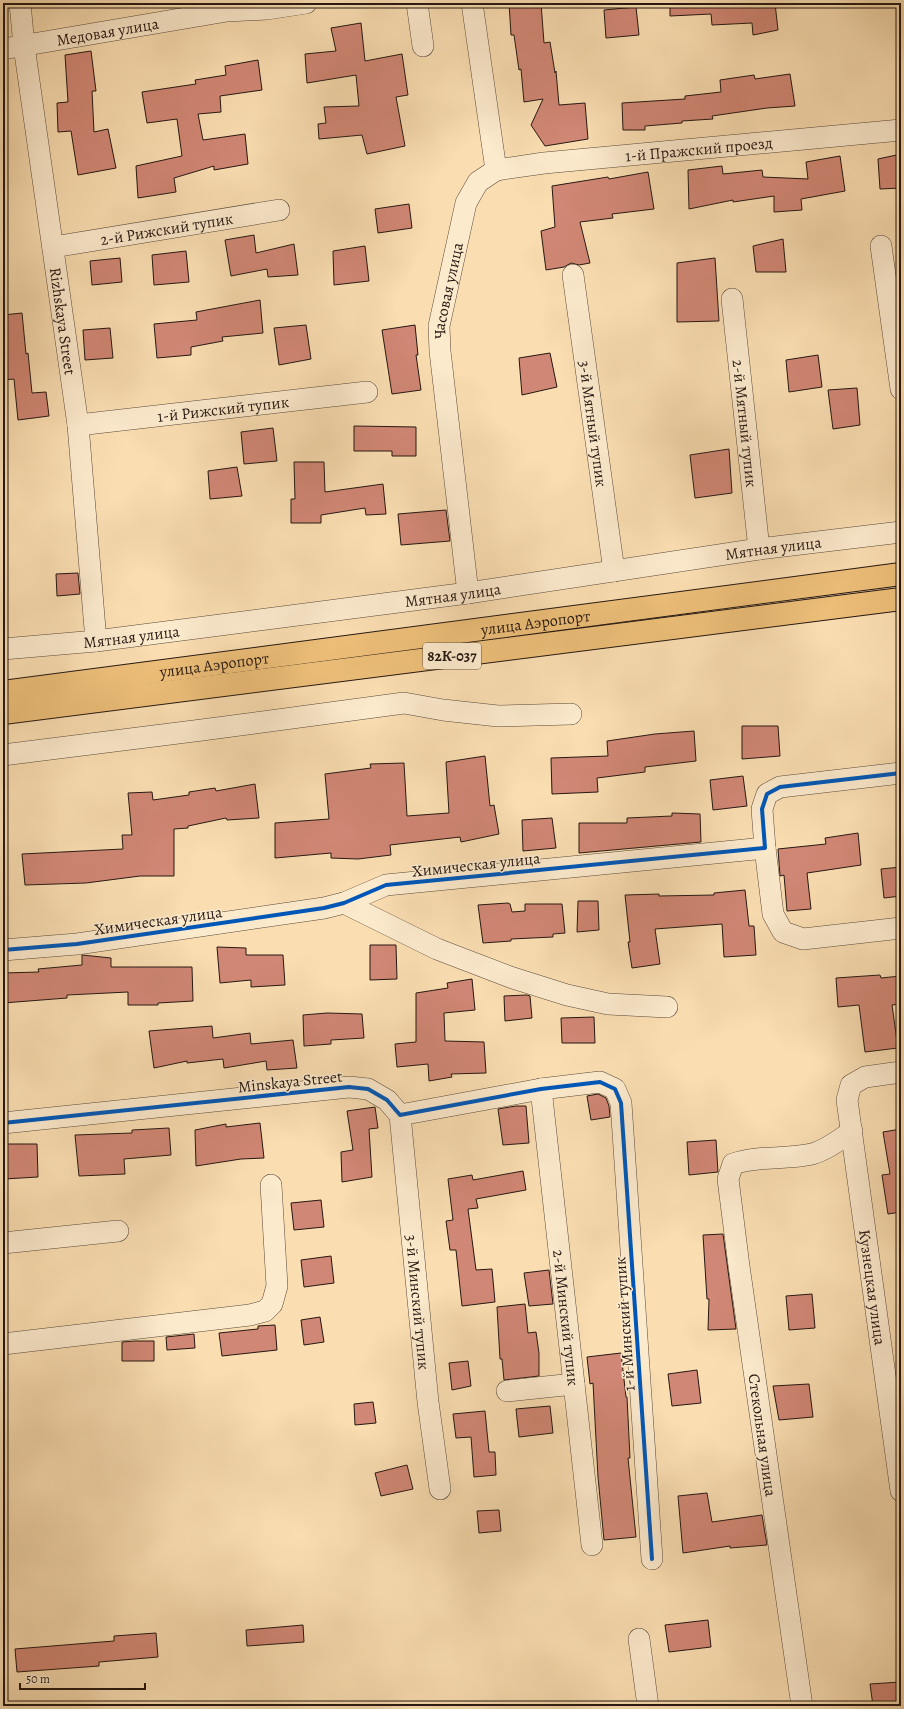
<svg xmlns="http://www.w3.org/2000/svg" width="904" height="1709" font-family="Alegreya,serif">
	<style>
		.building { fill: #d18775; stroke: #251711 }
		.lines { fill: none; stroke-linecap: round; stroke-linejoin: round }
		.minor-casing { stroke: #5a4939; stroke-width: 22 }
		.major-casing { stroke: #251711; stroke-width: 24 }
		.minor { stroke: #fceacd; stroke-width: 21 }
		.major { stroke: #edbf79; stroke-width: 22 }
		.cycleway-casing { stroke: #fceacd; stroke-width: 6 }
		.cycleway { stroke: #0057b8; stroke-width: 4 }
		.labels { text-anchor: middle; stroke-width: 3; stroke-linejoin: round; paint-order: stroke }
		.shield { fill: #fceacd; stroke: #665649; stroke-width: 1 }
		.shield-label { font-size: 15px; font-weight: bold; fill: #251711 }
		.street-label { font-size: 16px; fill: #251711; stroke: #fceacd }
	</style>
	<rect width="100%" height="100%" fill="#fadeb2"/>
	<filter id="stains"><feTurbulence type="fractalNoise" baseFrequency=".005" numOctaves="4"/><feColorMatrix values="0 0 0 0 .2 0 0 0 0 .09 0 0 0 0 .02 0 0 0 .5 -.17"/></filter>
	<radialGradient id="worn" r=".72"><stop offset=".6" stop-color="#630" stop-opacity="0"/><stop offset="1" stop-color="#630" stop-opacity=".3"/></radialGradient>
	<g class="building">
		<path d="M 509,3 L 541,3 L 544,43 L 550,42 L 555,73 L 556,71 L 559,105 L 585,103 L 588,139 L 545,146 L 531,125 L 543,99 L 524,102 L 521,69 L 519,70 L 514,35 L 511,35 Z"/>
		<path d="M 670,3 L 739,3 L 739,7 L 759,3 L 775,3 L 778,30 L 753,35 L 752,23 L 712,25 L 711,14 L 670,16 Z"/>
		<path d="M 636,7 L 639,35 L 606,38 L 604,10 Z"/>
		<path d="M 361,23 L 365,61 L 402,54 L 408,95 L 396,97 L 405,146 L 367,154 L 362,135 L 319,139 L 318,124 L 326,123 L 324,107 L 359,106 L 356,75 L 307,83 L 305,54 L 336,51 L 331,28 Z"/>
		<path d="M 91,51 L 96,91 L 92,91 L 94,132 L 108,129 L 116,168 L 78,175 L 71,131 L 58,132 L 57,103 L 68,102 L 65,55 Z"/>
		<path d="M 258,60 L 262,90 L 220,96 L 221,112 L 198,114 L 203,140 L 245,134 L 248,164 L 214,170 L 214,166 L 174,178 L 176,192 L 138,198 L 136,166 L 182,156 L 177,119 L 147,123 L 142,92 L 196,84 L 195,80 L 226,75 L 225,66 Z"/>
		<path d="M 790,74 L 795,106 L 767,108 L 712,116 L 713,119 L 682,121 L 682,123 L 645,126 L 645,130 L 623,130 L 622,103 L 685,99 L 685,96 L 721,92 L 720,80 L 754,75 L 755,79 Z"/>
		<path d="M 901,154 L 901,188 L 880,189 L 878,159 Z"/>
		<path d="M 840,156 L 845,191 L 801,199 L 802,210 L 774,212 L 774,196 L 733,202 L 733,200 L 689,209 L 688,170 L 722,166 L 723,174 L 762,170 L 763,177 L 808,179 L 806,162 Z"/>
		<path d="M 648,172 L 654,209 L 612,214 L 613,218 L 580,222 L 590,263 L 579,265 L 571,263 L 564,267 L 546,270 L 541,231 L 555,227 L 552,186 L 608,177 L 609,179 Z"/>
		<path d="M 409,204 L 412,228 L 378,233 L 375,209 Z"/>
		<path d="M 254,235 L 256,253 L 294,244 L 298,275 L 268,277 L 267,269 L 231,276 L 225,240 Z"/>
		<path d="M 783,239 L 786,272 L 756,272 L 753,246 Z"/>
		<path d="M 365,246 L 369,281 L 334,285 L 333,251 Z"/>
		<path d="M 186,251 L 189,282 L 154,285 L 152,255 Z"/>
		<path d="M 120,258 L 122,282 L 92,285 L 90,261 Z"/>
		<path d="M 715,258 L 719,321 L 677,322 L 677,263 Z"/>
		<path d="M 260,300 L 263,333 L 222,337 L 223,341 L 191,347 L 191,355 L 157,358 L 154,324 L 197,320 L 196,312 Z"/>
		<path d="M 22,313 L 26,354 L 28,353 L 32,393 L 46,392 L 49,416 L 18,420 L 14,379 L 3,380 L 3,315 Z"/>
		<path d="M 306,325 L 311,359 L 279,365 L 274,328 Z"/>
		<path d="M 415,325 L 418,355 L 416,355 L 421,390 L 392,394 L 382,330 Z"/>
		<path d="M 110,328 L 113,358 L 85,360 L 83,330 Z"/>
		<path d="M 550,353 L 557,387 L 522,395 L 519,358 Z"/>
		<path d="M 818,355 L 822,387 L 789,392 L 786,360 Z"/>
		<path d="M 857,388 L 860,425 L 833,429 L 828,390 Z"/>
		<path d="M 354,426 L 416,427 L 416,456 L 392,456 L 392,451 L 354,451 Z"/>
		<path d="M 273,428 L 277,461 L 244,464 L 241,432 Z"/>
		<path d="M 729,449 L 732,493 L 695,498 L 690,455 Z"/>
		<path d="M 294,462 L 324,462 L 325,492 L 383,484 L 386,514 L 366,515 L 365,508 L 321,515 L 321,523 L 291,523 L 291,499 L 295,499 Z"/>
		<path d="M 237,467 L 242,496 L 210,499 L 208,471 Z"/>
		<path d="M 446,510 L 450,541 L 401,545 L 398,514 Z"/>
		<path d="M 78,573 L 80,594 L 57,596 L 56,574 Z"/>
		<path d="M 742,726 L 778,726 L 780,756 L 742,759 Z"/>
		<path d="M 694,731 L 696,761 L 645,767 L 645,772 L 597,778 L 598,792 L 552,794 L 551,758 L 608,756 L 607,741 L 655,734 Z"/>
		<path d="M 485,756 L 490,806 L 494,805 L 499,834 L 461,842 L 460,837 L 390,845 L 391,855 L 358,859 L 331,858 L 331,853 L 275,858 L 275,823 L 329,819 L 325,774 L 371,768 L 370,764 L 404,763 L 407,816 L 449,813 L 446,762 Z"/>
		<path d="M 743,776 L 747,806 L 713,810 L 710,780 Z"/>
		<path d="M 255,784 L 259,818 L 227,820 L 226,818 L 188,826 L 188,828 L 174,829 L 174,876 L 140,876 L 86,883 L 25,885 L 22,854 L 123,849 L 122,835 L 132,835 L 128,793 L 152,792 L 153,800 L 189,795 L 189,792 L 215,788 L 216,791 Z"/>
		<path d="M 672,813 L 700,814 L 701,842 L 579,853 L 579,823 L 627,823 L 627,818 L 672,816 Z"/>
		<path d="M 552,818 L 556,848 L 523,851 L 522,820 Z"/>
		<path d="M 858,833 L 861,865 L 807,873 L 811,909 L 787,911 L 784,875 L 780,876 L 778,849 L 826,844 L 825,838 Z"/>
		<path d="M 901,867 L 901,896 L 884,898 L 881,869 Z"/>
		<path d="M 745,890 L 749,926 L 754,926 L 756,955 L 724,957 L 722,924 L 655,929 L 660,964 L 632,968 L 628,942 L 630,942 L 625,895 L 659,894 L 659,896 L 714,895 L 714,893 Z"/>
		<path d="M 578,901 L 598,901 L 599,930 L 577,932 Z"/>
		<path d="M 508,903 L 510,904 L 512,912 L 525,911 L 525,904 L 562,904 L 565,933 L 553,934 L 553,937 L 511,939 L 511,941 L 483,943 L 478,905 Z"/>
		<path d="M 370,945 L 396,945 L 397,979 L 370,980 Z"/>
		<path d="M 217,947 L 246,948 L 246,955 L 283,955 L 285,985 L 251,987 L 251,980 L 220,983 Z"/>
		<path d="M 82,955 L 111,958 L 111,967 L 192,967 L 193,1001 L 158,1003 L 158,1005 L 128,1005 L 128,992 L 67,995 L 67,998 L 3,1003 L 3,973 L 39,972 L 38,969 L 82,965 Z"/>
		<path d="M 880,975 L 881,978 L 901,976 L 901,1004 L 892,1005 L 898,1048 L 865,1052 L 859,1005 L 838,1007 L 836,978 Z"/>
		<path d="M 472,979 L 475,1010 L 444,1013 L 445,1041 L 484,1042 L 486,1073 L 451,1074 L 452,1077 L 429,1081 L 428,1064 L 397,1067 L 395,1044 L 416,1042 L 416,993 L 448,988 L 447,983 Z"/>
		<path d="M 527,995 L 530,996 L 532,1018 L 505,1021 L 504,996 Z"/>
		<path d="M 327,1013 L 362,1014 L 364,1038 L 331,1040 L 331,1044 L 304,1046 L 303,1015 Z"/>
		<path d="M 594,1017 L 595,1043 L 562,1043 L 561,1018 Z"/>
		<path d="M 212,1026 L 213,1038 L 250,1033 L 251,1044 L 293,1040 L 297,1068 L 267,1070 L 266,1061 L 224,1068 L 223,1059 L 187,1063 L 187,1061 L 154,1068 L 149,1031 Z"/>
		<path d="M 598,1094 L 606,1098 L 609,1106 L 610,1117 L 591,1120 L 587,1096 Z"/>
		<path d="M 516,1106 L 526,1106 L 529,1143 L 503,1145 L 498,1109 Z"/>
		<path d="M 375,1107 L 378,1128 L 369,1129 L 372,1177 L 342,1182 L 341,1152 L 353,1150 L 347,1111 Z"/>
		<path d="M 260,1123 L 264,1158 L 241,1159 L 196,1166 L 195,1130 L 226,1124 L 226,1127 Z"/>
		<path d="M 169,1128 L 171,1155 L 124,1159 L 125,1174 L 79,1176 L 75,1135 L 132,1133 L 132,1130 Z"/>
		<path d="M 901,1129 L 901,1212 L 888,1214 L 882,1175 L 890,1174 L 883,1132 Z"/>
		<path d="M 716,1140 L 718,1172 L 689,1175 L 687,1142 Z"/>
		<path d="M 5,1144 L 37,1144 L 38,1177 L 4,1179 Z"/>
		<path d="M 523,1171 L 526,1190 L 476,1199 L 478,1208 L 468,1209 L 476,1270 L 492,1269 L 495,1302 L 462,1306 L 456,1250 L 450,1250 L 446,1221 L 453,1220 L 448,1179 L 472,1175 L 473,1180 Z"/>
		<path d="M 321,1200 L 324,1227 L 294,1230 L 291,1203 Z"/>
		<path d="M 723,1234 L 736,1329 L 708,1330 L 709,1299 L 707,1299 L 703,1235 Z"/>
		<path d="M 331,1256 L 334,1283 L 304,1287 L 301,1260 Z"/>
		<path d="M 549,1270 L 553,1304 L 529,1306 L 524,1273 Z"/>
		<path d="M 812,1294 L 815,1328 L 789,1330 L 786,1296 Z"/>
		<path d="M 525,1304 L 528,1333 L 536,1332 L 539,1353 L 539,1376 L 504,1380 L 502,1359 L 500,1359 L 497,1307 Z"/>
		<path d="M 320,1317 L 324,1342 L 304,1345 L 301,1320 Z"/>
		<path d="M 275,1325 L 277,1350 L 222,1356 L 219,1333 L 258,1329 L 258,1326 Z"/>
		<path d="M 194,1334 L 195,1348 L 167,1350 L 166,1337 Z"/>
		<path d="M 135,1341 L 154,1341 L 154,1361 L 122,1361 L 122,1342 Z"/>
		<path d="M 621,1353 L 626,1397 L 627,1397 L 630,1458 L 628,1458 L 636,1537 L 604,1540 L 598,1477 L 593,1383 L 590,1384 L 587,1357 Z"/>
		<path d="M 468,1361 L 471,1386 L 452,1390 L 449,1363 Z"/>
		<path d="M 697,1370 L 701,1403 L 672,1406 L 668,1374 Z"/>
		<path d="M 809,1384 L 813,1417 L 779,1420 L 773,1386 Z"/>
		<path d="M 373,1402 L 376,1423 L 355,1425 L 354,1404 Z"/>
		<path d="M 550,1406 L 553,1433 L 519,1437 L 516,1409 Z"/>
		<path d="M 485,1411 L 489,1452 L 495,1452 L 496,1475 L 474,1477 L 471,1437 L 456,1438 L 453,1414 Z"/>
		<path d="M 407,1465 L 413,1489 L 381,1496 L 375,1473 Z"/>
		<path d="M 707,1493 L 712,1522 L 762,1515 L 767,1545 L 730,1548 L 730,1546 L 683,1553 L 678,1496 Z"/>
		<path d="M 499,1510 L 501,1531 L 479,1533 L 477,1511 Z"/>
		<path d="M 708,1620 L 711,1647 L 669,1652 L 665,1625 Z"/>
		<path d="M 303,1625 L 304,1642 L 247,1646 L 246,1630 Z"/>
		<path d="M 156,1633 L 158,1657 L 99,1662 L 99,1666 L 17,1672 L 15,1649 L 114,1641 L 114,1636 Z"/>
		<path d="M 901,1682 L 901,1706 L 873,1706 L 870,1684 Z"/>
	</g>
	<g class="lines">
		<defs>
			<g id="minor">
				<path id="s1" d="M 20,3 L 24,46 L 78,425 L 96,641"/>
				<path d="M 417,3 L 423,46"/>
				<path id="s2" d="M 3,49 L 227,11 L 267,9 L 306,3"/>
				<path id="s3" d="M 496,170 L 544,163 L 901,130"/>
				<path d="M 881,246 L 901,389"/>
				<path id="s4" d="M 53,247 L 279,210"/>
				<path id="s5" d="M 573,275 L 614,571"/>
				<path id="s6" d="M 732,299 L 759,549"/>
				<path id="s7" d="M 78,425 L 367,392"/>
				<path id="s8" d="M 468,593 L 440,351 L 439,326 L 466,203 L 478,182 L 496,170 L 472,3"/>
				<path id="s9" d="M 3,649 L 96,641 L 468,593 L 759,549 L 901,532"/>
				<path d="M 3,755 L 202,730 L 404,703 L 443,710 L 498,716 L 571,714"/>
				<path d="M 765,848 L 773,914 L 783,932 L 803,939 L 901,928"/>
				<path d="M 344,903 L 437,949 L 510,977 L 567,995 L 608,1004 L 667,1007"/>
				<path d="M 3,950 L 77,944 L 324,908 L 344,903 L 386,885 L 765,848 L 762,809 L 767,794 L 780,787 L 901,773"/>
				<path id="s10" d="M 901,1072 L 865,1077 L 851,1085 L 847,1100 L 901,1491"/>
				<path id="s11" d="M 541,1089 L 592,1545"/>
				<path id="s12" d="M 400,1115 L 428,1402 L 440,1489"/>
				<path d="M 3,1123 L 349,1087 L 368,1089 L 387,1100 L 400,1115 L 541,1089 L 600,1082 L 615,1089 L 621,1103 L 652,1559"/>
				<path d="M 3,1243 L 118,1231"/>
				<path d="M 3,1344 L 250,1315 L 265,1311 L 272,1304 L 277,1286 L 271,1185"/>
				<path d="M 507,1391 L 574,1384"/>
				<path d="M 639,1639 L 648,1706"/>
				<path d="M 802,1706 L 739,1266 L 728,1179 L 733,1164 C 758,1155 786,1160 812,1154 C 826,1150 840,1140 852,1131"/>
			</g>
			<g id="major">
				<path id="s13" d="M 3,692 L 901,574"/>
				<path d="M 3,713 L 901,599"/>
			</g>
		</defs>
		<use href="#minor" class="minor-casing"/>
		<use href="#major" class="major-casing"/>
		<use href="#minor" class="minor"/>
		<use href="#major" class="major"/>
		<defs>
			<g id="cycleway">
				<path d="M 3,950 L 77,944 L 324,908 L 344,903 L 386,885 L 765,848 L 762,809 L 767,794 L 780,787 L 901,773"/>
				<path d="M 3,1123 L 349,1087 L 368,1089 L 387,1100 L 400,1115 L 541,1089 L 600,1082 L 615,1089 L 621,1103 L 652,1559"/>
			</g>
		</defs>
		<use href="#cycleway" class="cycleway-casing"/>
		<use href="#cycleway" class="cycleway"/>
	</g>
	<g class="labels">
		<rect class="shield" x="423" y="643" width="58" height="26" rx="3"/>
		<g class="shield-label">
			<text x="452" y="661">82К-037</text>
		</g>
		<g class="street-label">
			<text dy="6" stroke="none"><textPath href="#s2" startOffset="106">Медовая улица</textPath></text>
			<text dy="6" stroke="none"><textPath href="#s3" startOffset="204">1-й Пражский проезд</textPath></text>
			<text dy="6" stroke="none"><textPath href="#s4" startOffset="115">2-й Рижский тупик</textPath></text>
			<text dy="6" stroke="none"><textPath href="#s8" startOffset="305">Часовая улица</textPath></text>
			<text dy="6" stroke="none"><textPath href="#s1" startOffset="321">Rizhskaya Street</textPath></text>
			<text dy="6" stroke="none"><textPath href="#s7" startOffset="146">1-й Рижский тупик</textPath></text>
			<text dy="6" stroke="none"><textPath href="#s5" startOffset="150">3-й Мятный тупик</textPath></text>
			<text dy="6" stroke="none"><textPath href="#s6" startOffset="125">2-й Мятный тупик</textPath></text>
			<text dy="6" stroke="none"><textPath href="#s9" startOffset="777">Мятная улица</textPath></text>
			<text dy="6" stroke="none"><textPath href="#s9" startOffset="453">Мятная улица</textPath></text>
			<text dy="6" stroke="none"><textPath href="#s13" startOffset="537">улица Аэропорт</textPath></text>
			<text dy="6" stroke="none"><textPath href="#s9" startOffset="129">Мятная улица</textPath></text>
			<text dy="6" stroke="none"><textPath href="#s13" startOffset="213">улица Аэропорт</textPath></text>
			<text transform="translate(476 864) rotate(-6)" y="6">Химическая улица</text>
			<text transform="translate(158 920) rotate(-8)" y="6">Химическая улица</text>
			<text transform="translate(290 1081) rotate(-6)" y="6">Minskaya Street</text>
			<text dy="6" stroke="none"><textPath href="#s10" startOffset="257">Кузнецкая улица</textPath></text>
			<text dy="6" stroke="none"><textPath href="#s12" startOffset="188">3-й Минский тупик</textPath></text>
			<text dy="6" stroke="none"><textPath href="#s11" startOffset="230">2-й Минский тупик</textPath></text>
			<text transform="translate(624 1324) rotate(-94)" y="6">1-й Минский тупик</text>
			<text transform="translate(763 1435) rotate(82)" y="6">Стекольная улица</text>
		</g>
	</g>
	<rect width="904" height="1709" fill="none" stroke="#fadeb2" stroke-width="16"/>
	<rect x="4" y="4" width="896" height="1701" fill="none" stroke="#251711" stroke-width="2"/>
	<rect x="8" y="8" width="888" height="1693" fill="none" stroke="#251711"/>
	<path d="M20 1683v6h125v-6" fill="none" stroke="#251711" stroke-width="2"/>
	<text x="26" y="1683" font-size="12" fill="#251711" stroke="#fceacd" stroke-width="3" paint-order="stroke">50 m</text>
	<rect width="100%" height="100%" filter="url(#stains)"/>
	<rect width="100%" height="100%" fill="url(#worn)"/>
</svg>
